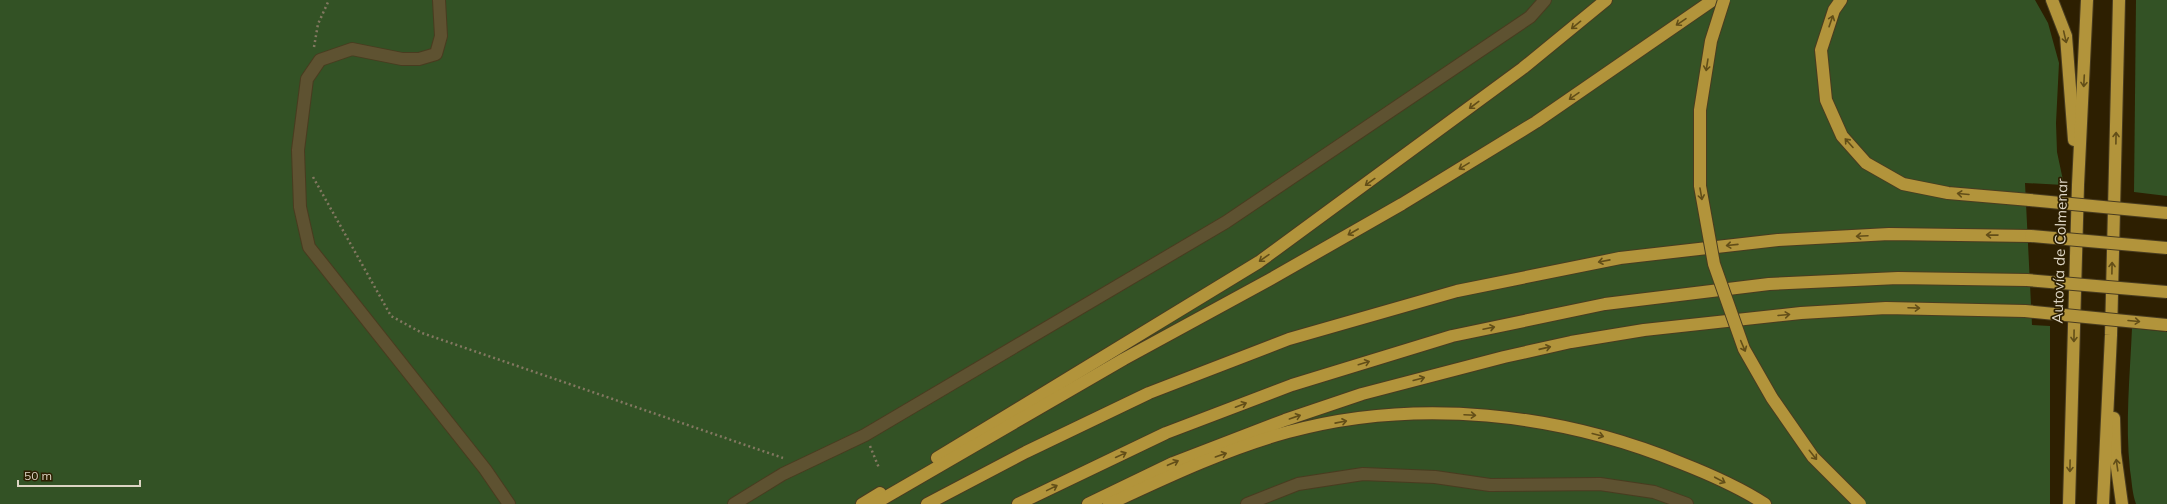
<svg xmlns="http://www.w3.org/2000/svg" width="2167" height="504" font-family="Mulish,sans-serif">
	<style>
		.green { fill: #335225 }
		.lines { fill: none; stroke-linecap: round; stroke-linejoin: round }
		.minor-casing { stroke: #493c20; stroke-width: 14 }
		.highway-casing { stroke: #493c20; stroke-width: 14 }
		.path { stroke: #837861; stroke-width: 2.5; stroke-dasharray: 2 3; stroke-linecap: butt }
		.minor { stroke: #5e5231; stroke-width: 12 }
		.highway { stroke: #b2943b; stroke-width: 12 }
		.highway-bridge-casing { stroke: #493c20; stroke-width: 14; stroke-linecap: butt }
		.highway-bridge { stroke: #b2943b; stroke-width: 12 }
		.oneway { stroke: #624e18 }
		.labels { text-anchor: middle; stroke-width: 3.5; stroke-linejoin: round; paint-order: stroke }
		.street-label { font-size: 15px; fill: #dcd4c3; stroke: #2d1f01 }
	</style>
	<rect width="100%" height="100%" fill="#2d1f01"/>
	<g class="green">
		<path d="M 0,0 L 2035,0 L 2048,23 L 2059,63 L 2056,123 L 2057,152 L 2064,185 L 2025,183 L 2032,325 L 2050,326 L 2050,504 L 0,504 Z"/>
		<path d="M 2136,0 L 2167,0 L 2167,196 L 2134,192 Z"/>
		<path d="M 2132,328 L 2167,332 L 2167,504 L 2136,504 C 2132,493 2132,482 2130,470 C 2125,423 2130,375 2132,328 Z"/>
	</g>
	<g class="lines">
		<defs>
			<g id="minor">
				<path d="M 439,0 L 441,36 L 436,54 L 419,59 L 402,59 L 352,49 L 320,60 L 307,79 L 298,150 L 300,207 L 309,247 L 485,469 L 509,504"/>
				<path d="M 734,504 L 783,474 L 865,435 L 1226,222 L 1530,17 L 1545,0"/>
				<path d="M 1247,504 L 1298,484 L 1363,474 L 1435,477 L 1490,485 L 1600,484 L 1654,492 L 1687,504"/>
			</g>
			<g id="highway">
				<path d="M 1841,0 L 1834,10 L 1821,50 L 1826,100 L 1842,136 L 1866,163 L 1903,184 L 1948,193 L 2030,200"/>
				<path d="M 2052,0 L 2066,36 L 2074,140"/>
				<path d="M 2114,418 L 2115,453 L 2122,504"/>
				<path d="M 937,458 L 1259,262 L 1523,68 L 1606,0"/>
				<path d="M 862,504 L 880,493"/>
				<path d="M 874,504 L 1124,359 L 1269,280 L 1402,204 L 1536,122 L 1713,0"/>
				<path d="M 927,504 L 1026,452 L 1149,393 L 1289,339 L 1457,291 L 1620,258 L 1778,240 L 1889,234 L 2031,236"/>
				<path d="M 1018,504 L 1166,433 L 1292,385 L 1452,336 L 1605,304 L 1769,284 L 1898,278 L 2027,280"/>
				<path d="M 1088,504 L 1173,463 L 1285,420 L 1362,394 L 1504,357 L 1571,342 L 1644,330 L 1801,313 L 1886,308 L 2025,311"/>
				<path d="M 1109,504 C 1167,477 1226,449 1288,432 C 1417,397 1559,413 1681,463 C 1709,474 1739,487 1765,504"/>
				<path d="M 2069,504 L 2078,185 L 2087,0"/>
				<path d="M 2103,504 L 2111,335 L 2119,0"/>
			</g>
		</defs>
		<use href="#minor" class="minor-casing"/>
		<use href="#highway" class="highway-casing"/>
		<g class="path">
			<path d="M 314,47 L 318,24 L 329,0"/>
			<path d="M 313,177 L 391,316 L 422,333 L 783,458"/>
			<path d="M 870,446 L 879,468"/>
		</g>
		<use href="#minor" class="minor"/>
		<use href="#highway" class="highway"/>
		<defs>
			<g id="highway-bridge">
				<path d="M 1724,0 L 1711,41 L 1700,110 L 1700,186 L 1714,264 L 1744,349 L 1772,398 L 1813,457 L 1860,504"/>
				<path d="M 2030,200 L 2167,213"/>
				<path d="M 2031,236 L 2167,248"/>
				<path d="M 2027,280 L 2167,292"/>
				<path d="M 2025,311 L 2167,325"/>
			</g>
		</defs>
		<use href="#highway-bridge" class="highway-bridge-casing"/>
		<use href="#highway-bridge" class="highway-bridge"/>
	</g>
	<defs><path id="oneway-shaft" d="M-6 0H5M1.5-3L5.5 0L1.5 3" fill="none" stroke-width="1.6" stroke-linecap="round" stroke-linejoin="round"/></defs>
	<g class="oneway">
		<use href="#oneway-shaft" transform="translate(1831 21) rotate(-71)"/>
		<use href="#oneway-shaft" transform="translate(1681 22) rotate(146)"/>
		<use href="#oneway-shaft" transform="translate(1576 25) rotate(141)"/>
		<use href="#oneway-shaft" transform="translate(2065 37) rotate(77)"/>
		<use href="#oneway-shaft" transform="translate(1707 65) rotate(99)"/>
		<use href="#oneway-shaft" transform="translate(2084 81) rotate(93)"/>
		<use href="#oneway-shaft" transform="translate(1574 96) rotate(145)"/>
		<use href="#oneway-shaft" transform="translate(1474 105) rotate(143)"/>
		<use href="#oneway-shaft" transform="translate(2116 138) rotate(-89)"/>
		<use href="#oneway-shaft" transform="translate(1849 143) rotate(-132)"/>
		<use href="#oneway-shaft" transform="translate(1464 166) rotate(149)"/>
		<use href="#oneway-shaft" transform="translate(1370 182) rotate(144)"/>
		<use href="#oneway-shaft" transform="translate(1701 194) rotate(80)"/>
		<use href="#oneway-shaft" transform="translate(1963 194) rotate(-175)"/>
		<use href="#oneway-shaft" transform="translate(1353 232) rotate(150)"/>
		<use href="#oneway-shaft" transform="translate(1992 235) rotate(-179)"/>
		<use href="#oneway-shaft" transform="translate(1862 236) rotate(177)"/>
		<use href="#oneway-shaft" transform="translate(1732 245) rotate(174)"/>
		<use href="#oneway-shaft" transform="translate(1264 258) rotate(145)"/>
		<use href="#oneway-shaft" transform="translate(1604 261) rotate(169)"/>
		<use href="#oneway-shaft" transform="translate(2112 268) rotate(-89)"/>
		<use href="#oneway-shaft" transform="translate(1914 308) rotate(2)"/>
		<use href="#oneway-shaft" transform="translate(1784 315) rotate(-5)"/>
		<use href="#oneway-shaft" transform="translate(2134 321) rotate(5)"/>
		<use href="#oneway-shaft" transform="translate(1489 328) rotate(-12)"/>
		<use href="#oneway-shaft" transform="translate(2074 336) rotate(91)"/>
		<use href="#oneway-shaft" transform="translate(1743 346) rotate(67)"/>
		<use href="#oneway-shaft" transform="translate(1545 348) rotate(-13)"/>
		<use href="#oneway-shaft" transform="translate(1364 363) rotate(-17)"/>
		<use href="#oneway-shaft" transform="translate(1419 379) rotate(-15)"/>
		<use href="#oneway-shaft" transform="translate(1241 405) rotate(-21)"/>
		<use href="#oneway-shaft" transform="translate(1470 415) rotate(3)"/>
		<use href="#oneway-shaft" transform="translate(1295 417) rotate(-19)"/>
		<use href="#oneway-shaft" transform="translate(1341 422) rotate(-11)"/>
		<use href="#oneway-shaft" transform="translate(1598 435) rotate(15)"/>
		<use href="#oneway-shaft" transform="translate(1121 455) rotate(-25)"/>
		<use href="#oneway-shaft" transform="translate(1221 455) rotate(-19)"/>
		<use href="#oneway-shaft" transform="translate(1813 455) rotate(51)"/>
		<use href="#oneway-shaft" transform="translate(1173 463) rotate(-23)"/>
		<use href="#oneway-shaft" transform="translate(2117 465) rotate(-98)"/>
		<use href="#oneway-shaft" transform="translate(2070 466) rotate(91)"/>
		<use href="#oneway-shaft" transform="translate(1720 480) rotate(28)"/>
		<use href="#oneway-shaft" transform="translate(1052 488) rotate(-26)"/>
	</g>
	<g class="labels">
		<g class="street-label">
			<text transform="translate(2060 251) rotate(-88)" y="5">Autovía de Colmenar</text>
		</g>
	</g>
	<path d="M18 480v6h122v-6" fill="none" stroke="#dcd4c3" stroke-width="2"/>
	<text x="24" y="480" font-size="12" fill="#dcd4c3" stroke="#2d1f01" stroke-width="3" paint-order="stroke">50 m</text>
</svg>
